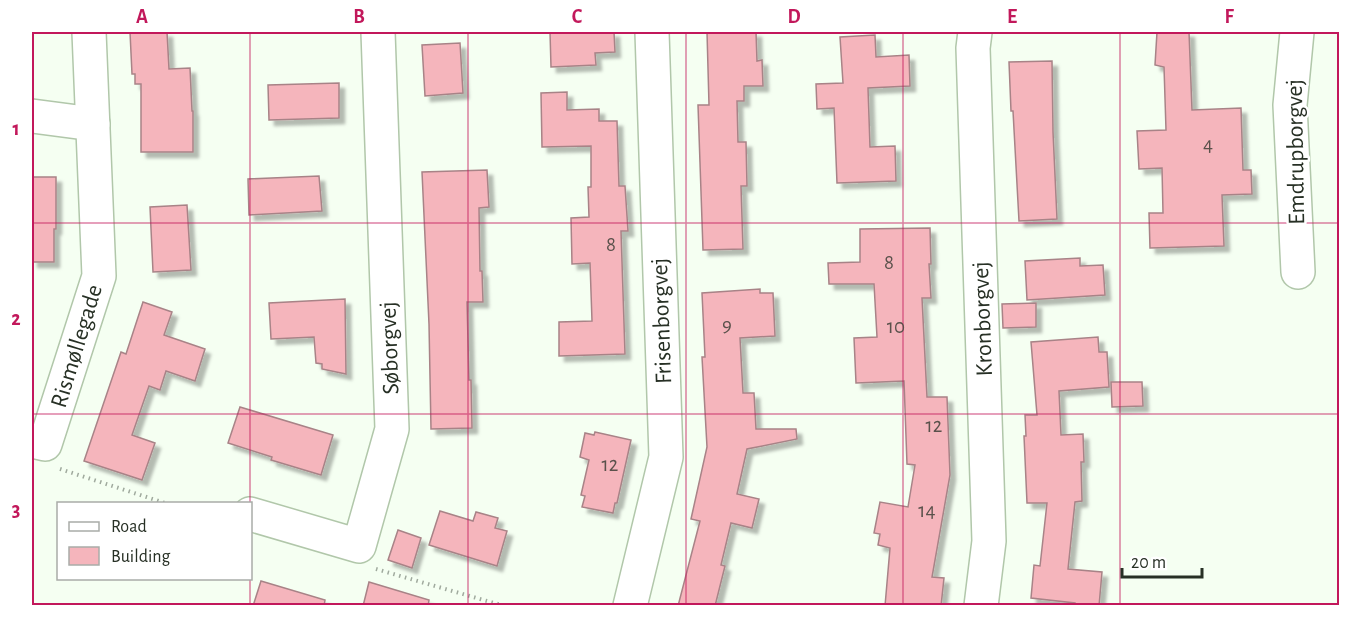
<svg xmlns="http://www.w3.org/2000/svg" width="1371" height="637" font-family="'Alegreya Sans',sans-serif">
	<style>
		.building { fill: #f5b5bc; stroke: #a88387; stroke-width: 1.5; filter: url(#shadow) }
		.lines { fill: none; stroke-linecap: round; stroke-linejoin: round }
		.minor-casing { stroke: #b1c7aa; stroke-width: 36 }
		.path { stroke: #a0aa9e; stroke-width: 4; stroke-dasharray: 1.5 4.5; stroke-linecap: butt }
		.minor { stroke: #fff; stroke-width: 33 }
		.grid { fill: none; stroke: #c2185b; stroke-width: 1.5; stroke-opacity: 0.55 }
		.labels { text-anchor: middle; stroke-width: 5; stroke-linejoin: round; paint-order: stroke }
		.number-label { font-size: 21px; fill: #5a514b }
		.street-label { font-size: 24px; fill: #273025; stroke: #fff }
		.neatline { fill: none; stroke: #c2185b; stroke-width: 2 }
		.grid-label { font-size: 20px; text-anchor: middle; font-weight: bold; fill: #c2185b }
	</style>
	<defs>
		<filter id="shadow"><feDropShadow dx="5.5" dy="5.5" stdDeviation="1.5" flood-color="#0004"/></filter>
	</defs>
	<rect width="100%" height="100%" fill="#f5fff2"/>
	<g class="building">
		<path d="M 130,32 L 167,32 L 169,69 L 190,68 L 192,111 L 193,111 L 193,152 L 141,152 L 141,84 L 135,84 L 135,74 L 132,74 Z"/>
		<path d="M 550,32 L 614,32 L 615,52 L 595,53 L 596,65 L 551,67 Z"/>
		<path d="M 707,32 L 756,32 L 757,61 L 762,60 L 763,86 L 744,86 L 744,101 L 737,101 L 738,142 L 746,142 L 747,186 L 741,186 L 743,249 L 703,250 L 698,105 L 709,105 Z"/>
		<path d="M 1157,32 L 1189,32 L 1192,110 L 1241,108 L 1243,170 L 1251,170 L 1252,194 L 1222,195 L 1224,246 L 1150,248 L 1149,213 L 1163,213 L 1162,168 L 1139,169 L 1137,131 L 1166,130 L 1164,67 L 1155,65 Z"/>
		<path d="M 875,35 L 876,57 L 909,55 L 910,86 L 868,88 L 870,147 L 895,146 L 896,181 L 837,183 L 834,108 L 817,109 L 816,84 L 843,83 L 840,37 Z"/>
		<path d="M 460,43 L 463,93 L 425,96 L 422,45 Z"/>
		<path d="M 1052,61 L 1053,132 L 1057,219 L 1019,221 L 1013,111 L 1011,111 L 1009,62 Z"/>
		<path d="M 339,83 L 339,118 L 269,120 L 268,85 Z"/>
		<path d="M 567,92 L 567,110 L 599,109 L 599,121 L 617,121 L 619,186 L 625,186 L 628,231 L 621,231 L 625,354 L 559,356 L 559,322 L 592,321 L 590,263 L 572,264 L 571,218 L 589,217 L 588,187 L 591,187 L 591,146 L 542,147 L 541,93 Z"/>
		<path d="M 487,170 L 489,207 L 479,208 L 480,271 L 482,271 L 483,302 L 467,302 L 469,380 L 471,380 L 472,428 L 431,429 L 429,324 L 422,172 Z"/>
		<path d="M 319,176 L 322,211 L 249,215 L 248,179 Z"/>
		<path d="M 32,177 L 56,177 L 56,229 L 54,229 L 54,262 L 32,262 Z"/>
		<path d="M 187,205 L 191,270 L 153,272 L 150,207 Z"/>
		<path d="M 930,228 L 931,264 L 929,264 L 931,298 L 922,298 L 927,397 L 947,397 L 950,475 L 932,577 L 944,578 L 941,606 L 885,606 L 890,548 L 878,545 L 880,534 L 874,533 L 880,502 L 908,507 L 915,465 L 907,464 L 904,381 L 856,383 L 854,338 L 877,337 L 874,284 L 829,284 L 828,263 L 860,262 L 860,229 Z"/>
		<path d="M 1080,258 L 1080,266 L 1103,265 L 1105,295 L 1027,300 L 1025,261 Z"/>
		<path d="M 760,289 L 760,293 L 773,293 L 775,336 L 740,338 L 743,393 L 754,393 L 756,429 L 796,429 L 797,439 L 747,449 L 737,494 L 759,499 L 752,528 L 731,523 L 721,565 L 725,566 L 715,606 L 678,606 L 700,521 L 691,519 L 707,447 L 702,357 L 705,357 L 702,293 Z"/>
		<path d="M 345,299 L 346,374 L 322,369 L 322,364 L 316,363 L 314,337 L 271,339 L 269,303 Z"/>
		<path d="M 143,302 L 172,312 L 164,335 L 205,349 L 195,381 L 166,371 L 160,390 L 149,386 L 132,435 L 155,443 L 142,480 L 84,461 L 121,352 L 126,354 Z"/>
		<path d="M 1036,303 L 1036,327 L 1003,328 L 1002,304 Z"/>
		<path d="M 1098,337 L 1099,352 L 1107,352 L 1109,387 L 1059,391 L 1061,435 L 1083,434 L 1084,462 L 1081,462 L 1082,501 L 1075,502 L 1068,569 L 1102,572 L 1099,606 L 1075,606 L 1075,603 L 1031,598 L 1034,565 L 1040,566 L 1047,503 L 1027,503 L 1024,436 L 1026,436 L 1025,415 L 1037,415 L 1031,342 Z"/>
		<path d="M 1111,382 L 1142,382 L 1143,406 L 1112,407 Z"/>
		<path d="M 240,407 L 333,435 L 321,475 L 271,460 L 272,457 L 228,443 Z"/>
		<path d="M 595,432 L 631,440 L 617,503 L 615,503 L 613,513 L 582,507 L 585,496 L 581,495 L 589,460 L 580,457 L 585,433 L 594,435 Z"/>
		<path d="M 440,511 L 473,521 L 476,512 L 498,518 L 495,528 L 507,531 L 497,566 L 429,545 Z"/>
		<path d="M 398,530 L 421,538 L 412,568 L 388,560 Z"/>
		<path d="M 261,581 L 325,600 L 324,606 L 253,606 Z"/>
		<path d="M 369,582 L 429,600 L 428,606 L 363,606 Z"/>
	</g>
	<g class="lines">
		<defs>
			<g id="minor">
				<path d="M 975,32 L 973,48 L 989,541 L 981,606"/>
				<path d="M 1297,32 L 1290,105 L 1298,272"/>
				<path d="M 32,116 L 93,124"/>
				<path d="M 32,441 L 45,444 L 99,276 L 89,32"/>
				<path d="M 250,514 L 359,546 L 392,429 L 378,32"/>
				<path d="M 630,606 L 666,457 L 652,32"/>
			</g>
		</defs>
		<use href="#minor" class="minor-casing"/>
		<g class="path">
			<path d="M 60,469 L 168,504"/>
			<path d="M 376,569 L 480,599 L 505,606"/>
		</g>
		<use href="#minor" class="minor"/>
	</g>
	<path class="grid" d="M 250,32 L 250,504M 468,32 L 468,606M 686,32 L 686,606M 903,32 L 903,606M 1120,32 L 1120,606M 32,223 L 1340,223M 32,414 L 1340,414M 250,504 L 250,578M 250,578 L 250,606"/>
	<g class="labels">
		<g class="number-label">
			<text x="1208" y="151">4</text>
			<text x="611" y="251">8</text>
			<text x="889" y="269">8</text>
			<text x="727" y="331">9</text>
			<text x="896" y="333">10</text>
			<text x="934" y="432">12</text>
			<text x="610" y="471">12</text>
			<text x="927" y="517">14</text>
		</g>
		<g class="street-label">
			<text transform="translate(1295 152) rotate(-91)" y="8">Emdrupborgvej</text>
			<text transform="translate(982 319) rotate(-92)" y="8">Kronborgvej</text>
			<text transform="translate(661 321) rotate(-92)" y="8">Frisenborgvej</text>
			<text transform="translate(76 346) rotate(-73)" y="8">Rismøllegade</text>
			<text transform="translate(389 348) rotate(-92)" y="8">Søborgvej</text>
		</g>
	</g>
	<rect width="1371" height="637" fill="none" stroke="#ffffff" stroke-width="66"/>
	<rect x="57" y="502" width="195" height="78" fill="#ffffff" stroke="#a9aca8" stroke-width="1.5"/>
	<rect x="69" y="522" width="30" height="9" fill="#ffffff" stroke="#a9aca8" stroke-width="1.5"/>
	<text x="111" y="532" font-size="18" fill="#273025">Road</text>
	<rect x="69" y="547" width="30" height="18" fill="#f5b5bc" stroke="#a9aca8" stroke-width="1.5"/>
	<text x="111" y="562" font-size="18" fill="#273025">Building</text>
	<path d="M1122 568v9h80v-9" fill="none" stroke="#273025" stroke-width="3"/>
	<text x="1131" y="568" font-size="18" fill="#273025" stroke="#ffffff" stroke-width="4.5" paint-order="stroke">20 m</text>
	<rect x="33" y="33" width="1305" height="571" class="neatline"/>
	<g class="grid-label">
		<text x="142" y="23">A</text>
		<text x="359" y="23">B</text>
		<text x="577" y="23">C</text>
		<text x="794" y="23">D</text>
		<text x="1012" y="23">E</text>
		<text x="1229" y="23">F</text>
		<text x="16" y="135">1</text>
		<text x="16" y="325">2</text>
		<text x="16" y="516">3</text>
	</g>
</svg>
